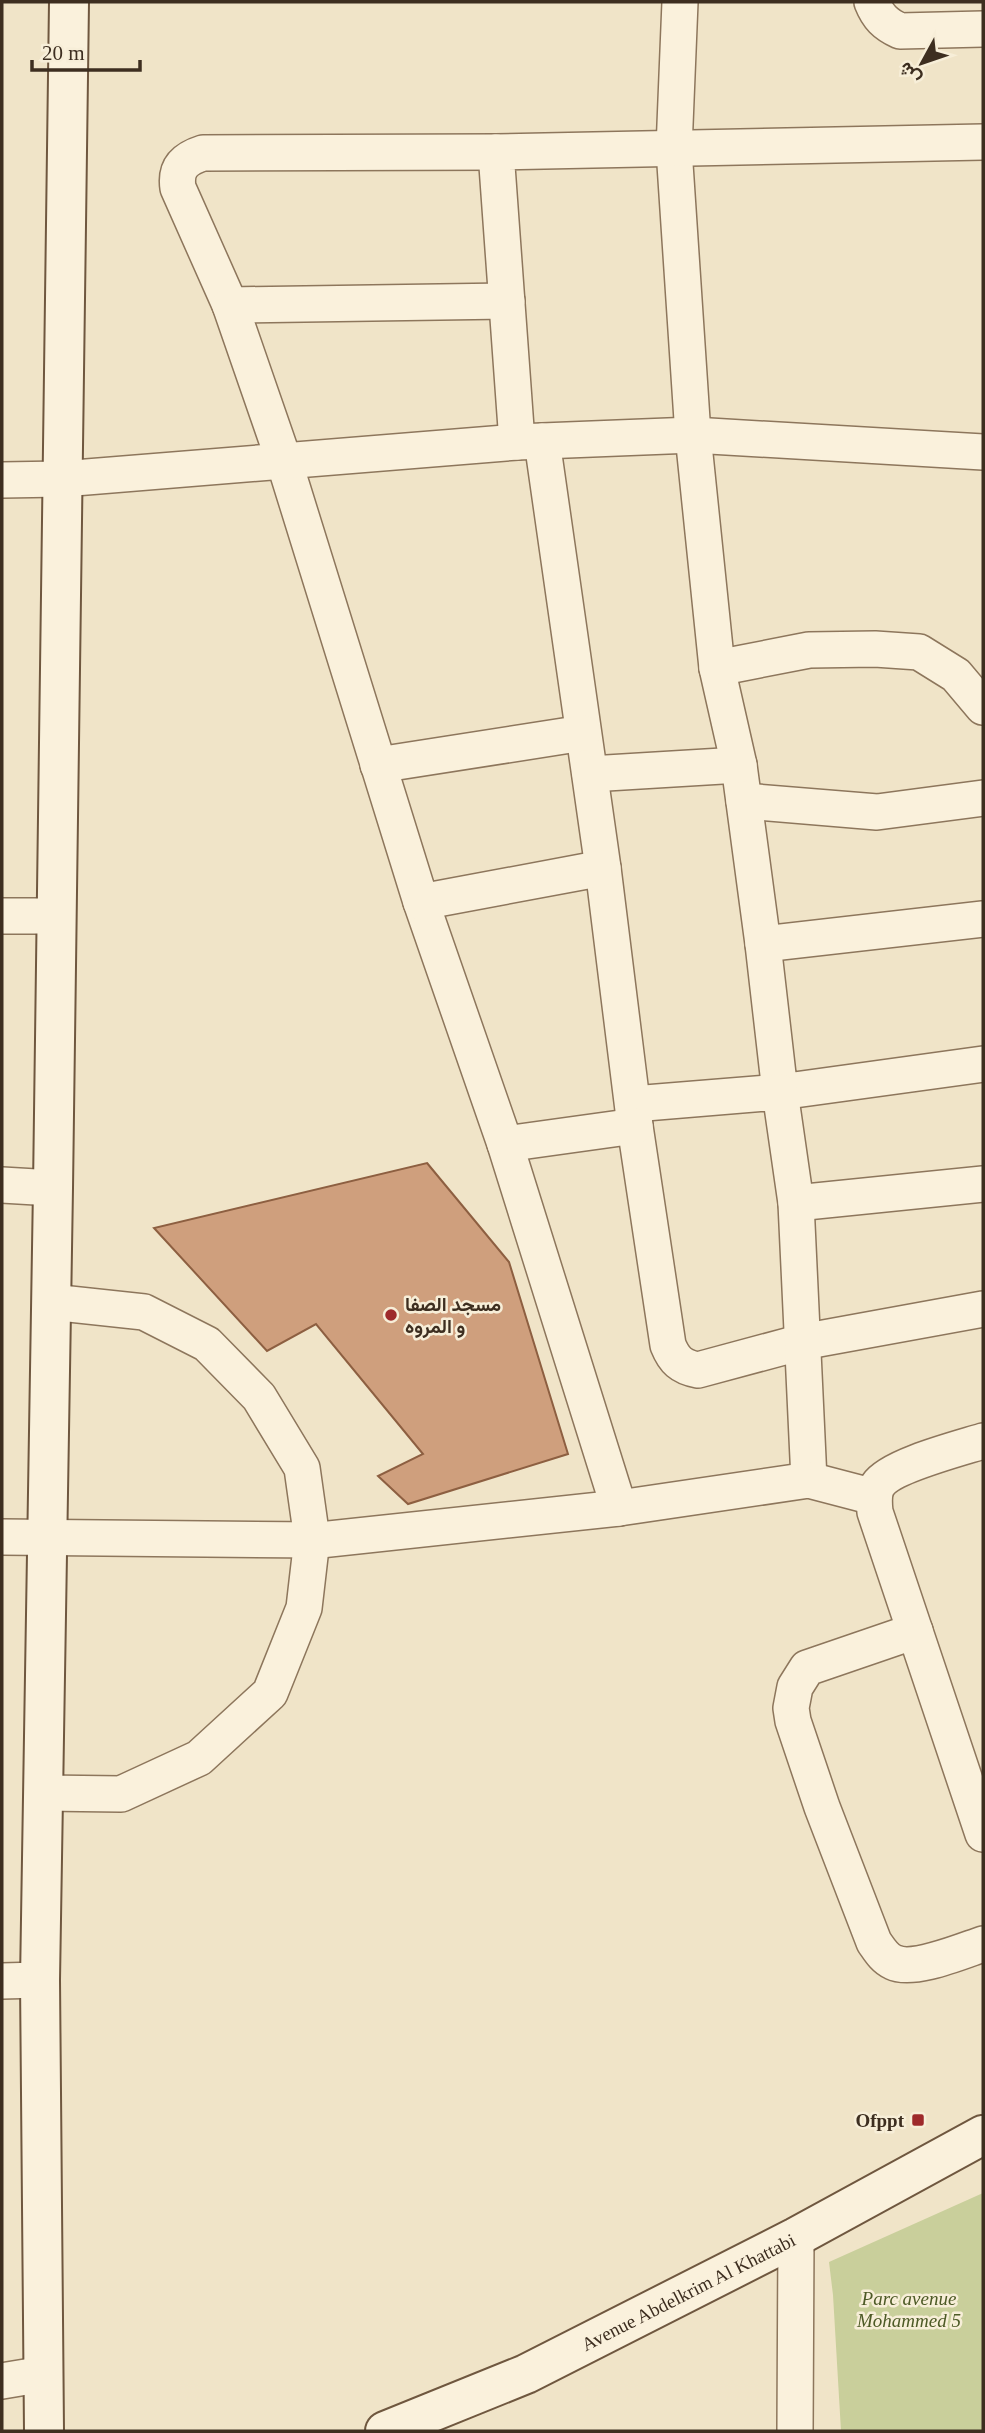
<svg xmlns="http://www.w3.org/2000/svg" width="985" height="2433" font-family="'Times New Roman',Vazirmatn,serif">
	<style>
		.green { fill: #c9cf9b }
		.building { fill: #cf9f7d; stroke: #8d5f41; stroke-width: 2 }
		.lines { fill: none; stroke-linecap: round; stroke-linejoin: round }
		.street-casing { stroke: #8d765c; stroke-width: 38 }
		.secondary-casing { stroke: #6f573f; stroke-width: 42 }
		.street { stroke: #faf1dc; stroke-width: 35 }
		.secondary { stroke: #faf1dc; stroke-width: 38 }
		.poi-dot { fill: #9e2a2b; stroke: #f7eed8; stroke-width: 2.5 }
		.labels { text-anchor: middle; stroke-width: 5; stroke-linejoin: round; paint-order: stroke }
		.poi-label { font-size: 19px; font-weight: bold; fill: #3d2e20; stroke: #f7eed8; text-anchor: start }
		.street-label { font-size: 19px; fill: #3d2e20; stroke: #f7eed8 }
		.park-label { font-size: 19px; font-style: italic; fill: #4d5a26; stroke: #f7eed8 }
	</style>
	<rect width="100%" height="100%" fill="#f0e4c8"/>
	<path class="green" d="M 983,2193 L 983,2431 L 841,2431 L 833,2295 L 829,2262 Z"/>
	<path class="building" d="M 427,1163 L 509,1262 L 568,1454 L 408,1504 L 378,1476 L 423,1454 L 316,1324 L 267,1351 L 154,1228 Z"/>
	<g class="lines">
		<defs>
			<g id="street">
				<path d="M 680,2 L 674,149 L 693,435 L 717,668 L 739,765 L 763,944 L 780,1092 L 983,1064"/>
				<path d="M 872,2 C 878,17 885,24 900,31 L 983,29"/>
				<path d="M 496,152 L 203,153 C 184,159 175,168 178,188 L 230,305 L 284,461 L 421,902 L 505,1144 L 619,1508"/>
				<path d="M 230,305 L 507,301"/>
				<path d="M 542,441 L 603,868 L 635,1126 L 668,1345 C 674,1360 681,1367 698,1370 L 802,1342 L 983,1309"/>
				<path d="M 517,442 L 496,152 L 983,142"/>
				<path d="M 2,480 L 62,479 L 517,442 L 693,435 L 983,452"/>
				<path d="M 717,668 L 809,650 L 875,649 L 919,652 L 956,675 L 983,707"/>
				<path d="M 378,765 L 583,733"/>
				<path d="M 590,774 L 739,765"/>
				<path d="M 744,801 L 877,812 L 983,798"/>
				<path d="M 421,902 L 603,868"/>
				<path d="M 2,916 L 56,916"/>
				<path d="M 763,944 L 983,919"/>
				<path d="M 633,1104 L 780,1092 L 796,1203 L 809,1480"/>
				<path d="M 505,1144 L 635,1126"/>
				<path d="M 2,1185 L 53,1188"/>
				<path d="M 796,1203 L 983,1184"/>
				<path d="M 983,1441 C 961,1448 890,1466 878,1485 C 873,1493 874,1502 875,1512 L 983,1834"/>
				<path d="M 2,1537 L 320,1540 L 619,1508 L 809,1480 L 874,1497"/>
				<path d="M 915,1631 L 807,1668 L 795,1687 L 791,1708 L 793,1721 L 822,1807 L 874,1942 C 879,1949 884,1958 893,1962 C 913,1972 962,1951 983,1944"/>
				<path d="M 43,1793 L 121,1794 L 199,1758 L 270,1693 L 304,1608 L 312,1539 L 302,1468 L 259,1397 L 207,1344 L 144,1312 L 51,1302"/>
				<path d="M 2,1981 L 40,1980"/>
				<path d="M 2,2381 L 44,2374"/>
				<path d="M 795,2431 L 796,2237"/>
			</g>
			<g id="secondary">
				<path d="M 44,2431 L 40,1980 L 53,1188 L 69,2"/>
				<path id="s1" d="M 385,2431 L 526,2374 L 796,2237 L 983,2135"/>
			</g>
		</defs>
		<use href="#street" class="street-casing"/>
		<use href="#secondary" class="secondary-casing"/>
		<use href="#street" class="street"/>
		<use href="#secondary" class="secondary"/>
	</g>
	<g class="poi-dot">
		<circle cx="391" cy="1315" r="7"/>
		<rect x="911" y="2113" width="14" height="14" rx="3.5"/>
	</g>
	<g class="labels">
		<g class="poi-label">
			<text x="405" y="1311">مسجد الصفا<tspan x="405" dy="22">و المروه</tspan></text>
			<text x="904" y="2127" text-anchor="end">Ofppt</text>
		</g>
		<g class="street-label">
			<text dy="7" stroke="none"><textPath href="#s1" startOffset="334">Avenue Abdelkrim Al Khattabi</textPath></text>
		</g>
		<g class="park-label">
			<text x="909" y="2305">Parc avenue<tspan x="909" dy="22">Mohammed 5</tspan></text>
		</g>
	</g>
	<rect width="985" height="2433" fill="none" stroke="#3d2e20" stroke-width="7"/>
	<g transform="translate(922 63) rotate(230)" stroke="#f7eed8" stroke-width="5" paint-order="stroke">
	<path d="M0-5L12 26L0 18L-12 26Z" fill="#3d2e20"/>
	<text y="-10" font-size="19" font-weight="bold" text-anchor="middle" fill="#3d2e20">ش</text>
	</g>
	<path d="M32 60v10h108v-10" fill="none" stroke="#3d2e20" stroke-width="3.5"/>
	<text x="42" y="60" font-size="21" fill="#3d2e20" stroke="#f7eed8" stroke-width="5" paint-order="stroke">20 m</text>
</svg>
